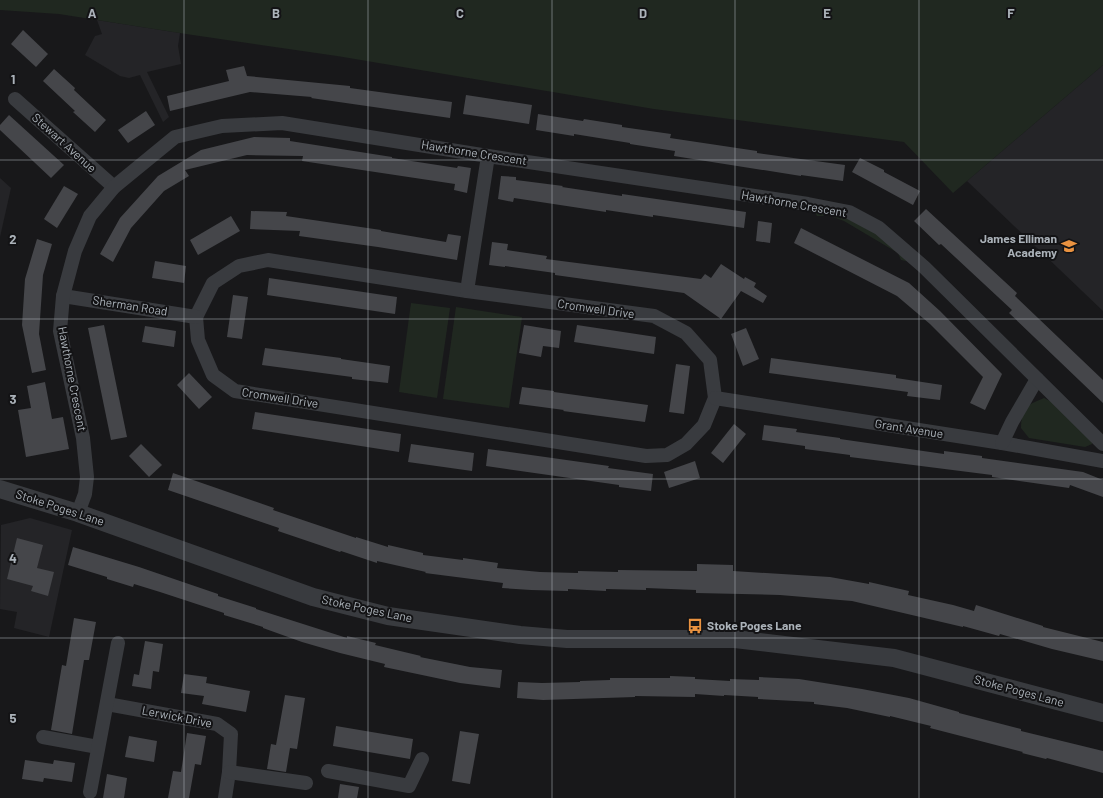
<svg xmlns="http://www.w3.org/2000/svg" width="1103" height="798" font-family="Barlow,sans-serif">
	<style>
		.built { fill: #242427 }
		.green { fill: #202820 }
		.building { fill: #45464a }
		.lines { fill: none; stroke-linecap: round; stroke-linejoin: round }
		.minor { stroke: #393b3f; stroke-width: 14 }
		.tertiary { stroke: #393b3f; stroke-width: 18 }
		.grid { fill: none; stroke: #abb2b9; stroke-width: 1; stroke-opacity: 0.55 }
		.labels { text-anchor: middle; stroke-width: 4; stroke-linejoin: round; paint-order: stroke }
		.street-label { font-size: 12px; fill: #abb2b9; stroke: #131315 }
		.poi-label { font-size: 12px; font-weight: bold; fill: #abb2b9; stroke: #131315; text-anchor: end }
		.grid-label { font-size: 13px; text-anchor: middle; font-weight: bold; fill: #abb2b9; stroke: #131315; stroke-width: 4; stroke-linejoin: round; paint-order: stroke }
	</style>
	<rect width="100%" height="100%" fill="#18181a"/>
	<g class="built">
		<path d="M 97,20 L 180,33 L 178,46 L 181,64 L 147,72 L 169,117 L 163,122 L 140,75 L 129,78 L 120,76 L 85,55 L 95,36 L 102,34 Z"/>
		<path d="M 1103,65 L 1103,311 L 967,181 Z"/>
		<path d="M 0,178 L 11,188 L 0,237 Z"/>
		<path d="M 30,518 L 72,530 L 49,637 L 14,628 L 17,612 L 0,609 L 1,525 Z"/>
	</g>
	<g class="green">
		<path d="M 0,0 L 1103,0 L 1103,65 L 953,193 L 904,142 L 654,109 L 337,56 L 186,34 L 59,14 L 0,10 Z"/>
		<path d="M 815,212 L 861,217 L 911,262 L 901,260 L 898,253 L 844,221 L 825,214 L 823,216 L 817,216 Z"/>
		<path d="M 411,303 L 450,308 L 437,398 L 399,392 Z"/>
		<path d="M 456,307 L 522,317 L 509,408 L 443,399 Z"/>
		<path d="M 1044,398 L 1056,404 L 1092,438 L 1092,444 L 1085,447 L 1029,438 L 1021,428 C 1022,407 1025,406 1044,398 Z"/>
	</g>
	<g class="building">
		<path d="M 23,30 L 48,54 L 36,67 L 11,44 Z"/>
		<path d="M 244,66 L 247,76 L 350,86 L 350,88 L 452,102 L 450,118 L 311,98 L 312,97 L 250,92 L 170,111 L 167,96 L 229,81 L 226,70 Z"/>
		<path d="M 54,69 L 75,88 L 74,90 L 106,120 L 95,132 L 73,112 L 75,111 L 43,81 Z"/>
		<path d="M 466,95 L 532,105 L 529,124 L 463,114 Z"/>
		<path d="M 146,111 L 155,125 L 128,143 L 118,130 Z"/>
		<path d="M 538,114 L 583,121 L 584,119 L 622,125 L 622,127 L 671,134 L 670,138 L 757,151 L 757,153 L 845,165 L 843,181 L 801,175 L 801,176 L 674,156 L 675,151 L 630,144 L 630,143 L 574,134 L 574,136 L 536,130 Z"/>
		<path d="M 9,115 L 64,165 L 51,178 L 0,130 L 0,125 Z"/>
		<path d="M 254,137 L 290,138 L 290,141 L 392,157 L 392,158 L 457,168 L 458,166 L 471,168 L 467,193 L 454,190 L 455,184 L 302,161 L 303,156 L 247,155 L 185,170 L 189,176 L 164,191 L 131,228 L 113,262 L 100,254 L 120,218 L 158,176 L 201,150 Z"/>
		<path d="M 860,158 L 884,170 L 884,172 L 920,191 L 913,205 L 852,172 Z"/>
		<path d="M 501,176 L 516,177 L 516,180 L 563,186 L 562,187 L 622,196 L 622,194 L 746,212 L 744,228 L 653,215 L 653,217 L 606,210 L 606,212 L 514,198 L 513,202 L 498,199 Z"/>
		<path d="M 64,186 L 78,194 L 57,228 L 44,219 Z"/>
		<path d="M 926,209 L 1017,293 L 1015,296 L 1103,380 L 1103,403 L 1009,313 L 1012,310 L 941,244 L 939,245 L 914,221 Z"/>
		<path d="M 251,211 L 287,212 L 286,216 L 381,230 L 381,231 L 446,242 L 448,234 L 461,236 L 457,260 L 378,247 L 299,236 L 300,231 L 250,229 Z"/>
		<path d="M 231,216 L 240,231 L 198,255 L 190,240 Z"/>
		<path d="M 758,221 L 772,223 L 770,243 L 756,241 Z"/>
		<path d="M 801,228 L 909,283 L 940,311 L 1002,374 L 985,410 L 970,403 L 983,377 L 930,324 L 897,296 L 794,243 Z"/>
		<path d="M 37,239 L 52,244 L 43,275 L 39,334 L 46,370 L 32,373 L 22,325 L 25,279 Z"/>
		<path d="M 492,242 L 508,244 L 507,250 L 547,256 L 546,259 L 701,279 L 705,274 L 711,278 L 721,264 L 744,279 L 745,277 L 756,283 L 754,287 L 767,296 L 763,303 L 741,291 L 721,319 L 684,293 L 555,275 L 555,273 L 505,266 L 505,267 L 489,265 Z"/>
		<path d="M 155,261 L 186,266 L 184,283 L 152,278 Z"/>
		<path d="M 269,278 L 397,297 L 395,314 L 267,295 Z"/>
		<path d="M 233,295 L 248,297 L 242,339 L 227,337 Z"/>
		<path d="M 104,325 L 127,437 L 111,440 L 88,328 Z"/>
		<path d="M 524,325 L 561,331 L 559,348 L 543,346 L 541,357 L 519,353 Z"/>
		<path d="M 577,325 L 656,337 L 654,354 L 574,342 Z"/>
		<path d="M 145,326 L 176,331 L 174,347 L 142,342 Z"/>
		<path d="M 746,328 L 759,359 L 743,366 L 731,334 Z"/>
		<path d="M 265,348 L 341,358 L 341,359 L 390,366 L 388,383 L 352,379 L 352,377 L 262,365 Z"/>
		<path d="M 771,358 L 896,375 L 896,378 L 942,385 L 940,400 L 907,396 L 908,392 L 769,373 Z"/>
		<path d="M 676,364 L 690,366 L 684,414 L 669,412 Z"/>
		<path d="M 189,373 L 212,397 L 199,409 L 177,385 Z"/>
		<path d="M 45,382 L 52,419 L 63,417 L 69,449 L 26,457 L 18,410 L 31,408 L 27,386 Z"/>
		<path d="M 522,387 L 554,391 L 554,392 L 648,405 L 645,422 L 563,411 L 564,410 L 519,404 Z"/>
		<path d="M 255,412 L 401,434 L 399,452 L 252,429 Z"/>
		<path d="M 734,424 L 746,434 L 723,463 L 711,453 Z"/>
		<path d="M 764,425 L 797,429 L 796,432 L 840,438 L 840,439 L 944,454 L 944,451 L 982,456 L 982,458 L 1083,472 L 1103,480 L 1103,497 L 1070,485 L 1069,488 L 992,477 L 992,475 L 850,457 L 850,455 L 805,449 L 805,446 L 762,440 Z"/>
		<path d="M 141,444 L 162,465 L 149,477 L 129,456 Z"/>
		<path d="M 411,444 L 474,453 L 472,471 L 408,462 Z"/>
		<path d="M 488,449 L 609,466 L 608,468 L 653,474 L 651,491 L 619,487 L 619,485 L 486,466 Z"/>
		<path d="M 695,461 L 700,478 L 669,488 L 664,472 Z"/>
		<path d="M 173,473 L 274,508 L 273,510 L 356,538 L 356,537 L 388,547 L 388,545 L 423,553 L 423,555 L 463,560 L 463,558 L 498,563 L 497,568 L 540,572 L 578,573 L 578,571 L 618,572 L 618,570 L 697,571 L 697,564 L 733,565 L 733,571 L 830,577 L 869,584 L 869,582 L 909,591 L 908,595 L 953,605 L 974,611 L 976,605 L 1043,626 L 1043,627 L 1103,642 L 1103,661 L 1052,649 L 1000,634 L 999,636 L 963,626 L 963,627 L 852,601 L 780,595 L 696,593 L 696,590 L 646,588 L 646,590 L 606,589 L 606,591 L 568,589 L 568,591 L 531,590 L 502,588 L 503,583 L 425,573 L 426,572 L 377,561 L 377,563 L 341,551 L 340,552 L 278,531 L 279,528 L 168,490 Z"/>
		<path d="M 17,538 L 43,545 L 37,568 L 54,572 L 48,596 L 31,591 L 33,586 L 7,579 Z"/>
		<path d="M 73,547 L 139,567 L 218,594 L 218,596 L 256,608 L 256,609 L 347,638 L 347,636 L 376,643 L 375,645 L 421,656 L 420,657 L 470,667 L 502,670 L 500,688 L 460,683 L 384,667 L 385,664 L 340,653 L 302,642 L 263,628 L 263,627 L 224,615 L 224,613 L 160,592 L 134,584 L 133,587 L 107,579 L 107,577 L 68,565 Z"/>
		<path d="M 74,618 L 96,622 L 89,660 L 84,660 L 72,734 L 51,730 L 62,665 L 66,666 Z"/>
		<path d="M 145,641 L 163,644 L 159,672 L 153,671 L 151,689 L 132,686 L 134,674 L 139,675 Z"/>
		<path d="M 184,674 L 207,677 L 206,683 L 250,691 L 246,712 L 202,704 L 204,696 L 181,693 Z"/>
		<path d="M 670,676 L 695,677 L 695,679 L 730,681 L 730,679 L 759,680 L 759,677 L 799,679 L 862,689 L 909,698 L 959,712 L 959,713 L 1021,729 L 1021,731 L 1103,751 L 1103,773 L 1047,758 L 1046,759 L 1022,753 L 1023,752 L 930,728 L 931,726 L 890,716 L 890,717 L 847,708 L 814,704 L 814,702 L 758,699 L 758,697 L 724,695 L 724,696 L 695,694 L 695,697 L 635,696 L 635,697 L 543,700 L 517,698 L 518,682 L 542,683 L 580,682 L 580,681 L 610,680 L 610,678 L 670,678 Z"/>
		<path d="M 285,695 L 305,698 L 297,749 L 290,748 L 286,772 L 267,769 L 271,744 L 276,745 Z"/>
		<path d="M 336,726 L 413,739 L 410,759 L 333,746 Z"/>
		<path d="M 460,731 L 479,734 L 470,784 L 452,781 Z"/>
		<path d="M 187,733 L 206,736 L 201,765 L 195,764 L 189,798 L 168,798 L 173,771 L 181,772 Z"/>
		<path d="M 129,736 L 157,741 L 154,762 L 125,757 Z"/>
		<path d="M 25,760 L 53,764 L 54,760 L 75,763 L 72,782 L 44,778 L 43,782 L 22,779 Z"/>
		<path d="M 107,774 L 127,778 L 124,798 L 103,798 Z"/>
		<path d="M 340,784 L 359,787 L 357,798 L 338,798 Z"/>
	</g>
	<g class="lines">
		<g class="minor">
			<path d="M 15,99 L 114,187"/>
			<path d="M 268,260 L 467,291 L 654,316 L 686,333 L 710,360 L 715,398 L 704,425 L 686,444 L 667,455 L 646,456 L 235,391 L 213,375 L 198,340 L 196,317 L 213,283 L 239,266 Z"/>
			<path d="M 467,291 L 488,156"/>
			<path d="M 63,296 L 196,317"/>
			<path d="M 715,398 L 1002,443 L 1103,461"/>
			<path d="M 1002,443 L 1012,422 L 1037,379"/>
			<path d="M 78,513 L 85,494 L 87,477 L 83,438 L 60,331 L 63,296 L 75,251 L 90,216 L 114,187 L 175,137 L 222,126 L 282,123 L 488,156 L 808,204 L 849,212 L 879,228 L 924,267 L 1103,444"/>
			<path d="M 107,704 L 217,724 L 231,734 L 229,772 L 225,798"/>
			<path d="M 43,737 L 98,747"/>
			<path d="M 328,771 L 409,786 L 422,759"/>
			<path d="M 229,772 L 306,783"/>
			<path d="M 90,792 L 118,643"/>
		</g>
		<path class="tertiary" d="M 0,489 L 78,513 L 313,597 L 388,616 L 520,635 L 567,639 L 735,639 L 894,658 L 1103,713"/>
	</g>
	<path class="grid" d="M 184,0 L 184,798M 368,0 L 368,798M 552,0 L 552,798M 735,0 L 735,798M 919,0 L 919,798M 0,160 L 1103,160M 0,319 L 1103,319M 0,479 L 1103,479M 0,638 L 1103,638"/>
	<defs>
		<symbol id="school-bare" viewBox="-9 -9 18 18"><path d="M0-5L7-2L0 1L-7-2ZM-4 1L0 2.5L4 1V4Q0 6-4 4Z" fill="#e99240" stroke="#131315" stroke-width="2.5" paint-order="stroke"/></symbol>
		<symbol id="bus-bare" viewBox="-9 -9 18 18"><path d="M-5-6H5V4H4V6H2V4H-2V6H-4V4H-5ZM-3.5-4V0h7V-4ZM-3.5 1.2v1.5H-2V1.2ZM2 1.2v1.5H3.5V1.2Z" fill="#e99240" stroke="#131315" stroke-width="2.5" paint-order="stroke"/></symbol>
	</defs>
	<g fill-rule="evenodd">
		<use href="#school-bare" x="1058" y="235" width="22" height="22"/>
		<use href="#bus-bare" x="684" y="615" width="22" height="22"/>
	</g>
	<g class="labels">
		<g class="street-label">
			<text transform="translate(64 143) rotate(42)" y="4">Stewart Avenue</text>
			<text transform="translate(474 153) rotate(9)" y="4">Hawthorne Crescent</text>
			<text transform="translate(794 204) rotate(10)" y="4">Hawthorne Crescent</text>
			<text transform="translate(130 306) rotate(9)" y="4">Sherman Road</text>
			<text transform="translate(596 309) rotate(8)" y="4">Cromwell Drive</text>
			<text transform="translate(72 379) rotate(79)" y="4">Hawthorne Crescent</text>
			<text transform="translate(280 398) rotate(9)" y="4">Cromwell Drive</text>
			<text transform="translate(909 429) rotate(9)" y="4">Grant Avenue</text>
			<text transform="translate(60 508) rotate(18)" y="4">Stoke Poges Lane</text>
			<text transform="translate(367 609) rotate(12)" y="4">Stoke Poges Lane</text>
			<text transform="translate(1019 691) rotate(15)" y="4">Stoke Poges Lane</text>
			<text transform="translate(177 717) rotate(11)" y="4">Lerwick Drive</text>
		</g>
		<g class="poi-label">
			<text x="1057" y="243">James Elliman<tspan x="1057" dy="14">Academy</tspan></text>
			<text x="707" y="630" text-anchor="start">Stoke Poges Lane</text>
		</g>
	</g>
	<g class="grid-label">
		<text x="92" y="18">A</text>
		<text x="276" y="18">B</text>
		<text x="460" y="18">C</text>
		<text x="643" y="18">D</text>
		<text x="827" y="18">E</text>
		<text x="1011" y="18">F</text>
		<text x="13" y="84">1</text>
		<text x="13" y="244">2</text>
		<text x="13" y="404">3</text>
		<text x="13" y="563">4</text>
		<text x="13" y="723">5</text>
	</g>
</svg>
